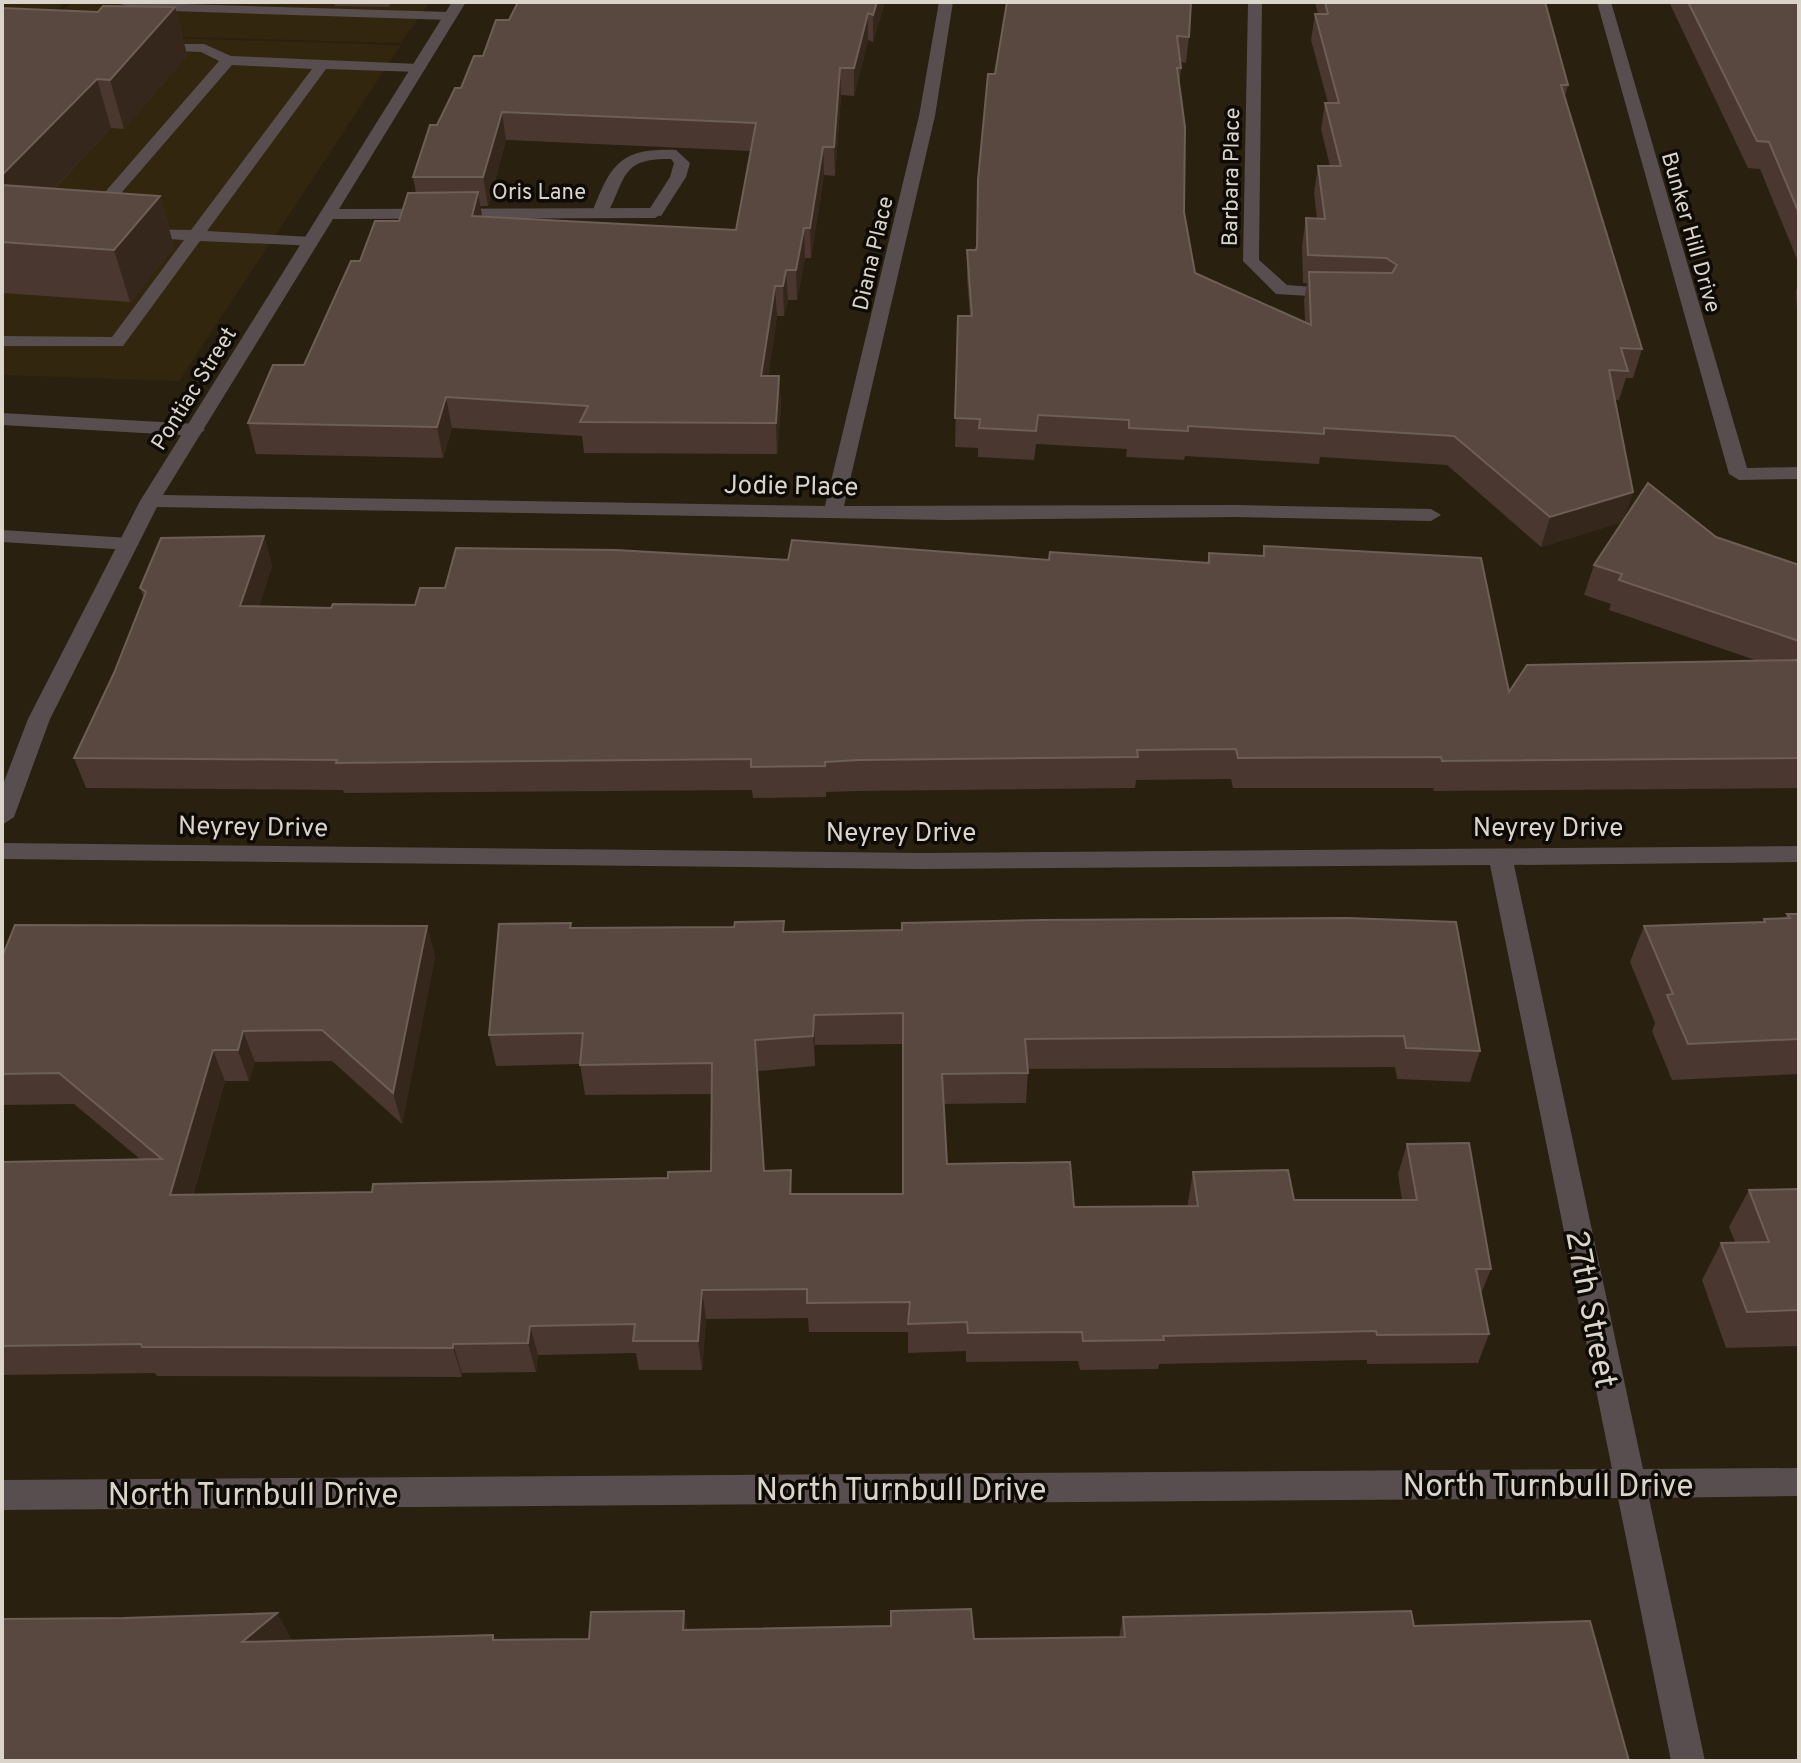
<svg xmlns="http://www.w3.org/2000/svg" width="1801" height="1763" font-family="Overpass,sans-serif">
	<style>
		.built { fill: #33260f }
		.lines { fill: none; stroke-linecap: round; stroke-linejoin: round }
		.lane { fill: #584e4f; fill-rule: evenodd }
		.street { fill: #584e4f; fill-rule: evenodd }
		.wall { fill: #493730; fill-rule: evenodd }
		.shaded-wall { fill: #36271c }
		.building { fill: #594840; stroke: #6d5e56; stroke-width: 2; fill-rule: evenodd }
		.labels { text-anchor: middle; stroke-width: 7; stroke-linejoin: round; paint-order: stroke }
		.far-street-label { font-size: 22px; fill: #dad4ca; stroke: #0e0a05 }
		.street-label { font-size: 26px; fill: #dad4ca; stroke: #0e0a05 }
		.near-street-label { font-size: 32px; fill: #dad4ca; stroke: #0e0a05 }
	</style>
	<rect width="100%" height="100%" fill="#292010"/>
	<g class="built">
		<path d="M 2,2 L 65,2 L 36,34 L 401,45 L 179,381 L 2,375 Z"/>
		<path d="M 71,2 L 430,2 L 401,43 L 43,33 Z"/>
	</g>
	<g class="lines">
		<g class="lane">
			<path d="M 113,2 L 450,12 L 457,16 L 450,20 L 141,10 Z"/>
			<path d="M 150,44 L 204,44 L 231,56 L 419,64 L 426,68 L 419,72 L 326,69 L 207,231 L 311,237 L 317,238 L 317,246 L 200,241 L 123,346 L 2,346 L 2,336 L 112,337 L 184,240 L 138,237 L 130,232 L 132,229 L 191,230 L 312,69 L 232,65 L 97,221 L 85,221 L 85,215 L 219,61 L 201,52 L 150,50 Z"/>
			<path d="M 676,150 L 690,163 L 686,177 L 661,216 L 647,213 L 670,177 L 674,163 L 671,159 C 619,158 627,179 606,216 L 594,216 L 592,213 C 611,164 620,148 676,150 Z"/>
			<path d="M 2,413 L 196,424 L 205,430 L 196,436 L 2,425 Z"/>
			<path d="M 2,530 L 129,538 L 139,544 L 129,550 L 2,542 Z"/>
		</g>
		<g class="street">
			<path d="M 452,2 L 466,2 L 339,209 L 655,208 L 663,213 L 655,218 L 333,219 L 163,495 L 825,506 L 919,116 L 939,2 L 953,2 L 935,116 L 844,506 L 1237,505 L 1431,509 L 1441,515 L 1431,521 L 1237,517 L 948,520 L 157,507 L 50,719 L 14,817 L 2,825 L 2,787 L 28,719 L 140,501 Z"/>
			<path d="M 1248,2 L 1262,2 L 1259,260 L 1287,285 L 1338,289 L 1347,294 L 1344,298 L 1276,294 L 1243,261 Z"/>
			<path d="M 1597,2 L 1611,2 L 1747,468 L 1799,467 L 1799,479 L 1739,480 L 1729,474 Z"/>
			<path d="M 2,843 L 922,853 L 1799,846 L 1799,862 L 1514,865 L 1643,1469 L 1799,1468 L 1799,1496 L 1649,1498 L 1705,1761 L 1671,1761 L 1618,1498 L 2,1510 L 2,1480 L 1612,1469 L 1490,865 L 922,869 L 2,859 Z"/>
		</g>
	</g>
	<g class="wall">
		<path d="M 334,2 L 391,2 L 389,7 L 335,6 Z"/>
		<path d="M 518,2 L 885,2 L 873,42 L 868,40 L 854,96 L 841,95 L 835,176 L 824,175 L 811,258 L 805,258 L 797,300 L 788,300 L 784,316 L 777,316 L 768,376 L 779,376 L 781,407 L 777,454 L 584,453 L 582,436 L 452,428 L 443,458 L 256,454 L 248,423 L 304,365 L 360,261 L 399,221 L 416,193 L 413,177 L 437,125 L 483,56 L 509,20 ZM 506,140 L 751,151 L 736,230 L 482,216 L 480,206 L 488,206 Z"/>
		<path d="M 1007,2 L 1189,37 L 1186,63 L 1181,62 L 1181,68 L 1179,87 L 1184,212 L 1195,273 L 1305,322 L 1304,300 L 1307,283 L 1303,283 L 1302,246 L 1306,218 L 1317,219 L 1314,193 L 1318,166 L 1330,166 L 1321,129 L 1325,103 L 1328,103 L 1311,40 L 1315,14 L 1318,14 L 1315,2 L 1545,2 L 1568,85 L 1565,96 L 1642,349 L 1633,378 L 1626,378 L 1619,400 L 1615,400 L 1633,492 L 1624,518 L 1716,537 L 1799,565 L 1799,788 L 1434,791 L 1433,788 L 1233,788 L 1231,779 L 1136,780 L 1135,788 L 859,791 L 826,792 L 826,797 L 753,798 L 752,790 L 344,793 L 343,790 L 86,788 L 74,758 L 114,673 L 144,598 L 140,588 L 264,536 L 272,566 L 259,606 L 331,608 L 415,605 L 445,588 L 788,560 L 1049,560 L 1207,563 L 1209,553 L 1262,556 L 1264,546 L 1509,692 L 1758,661 L 1609,610 L 1611,604 L 1584,595 L 1594,565 L 1622,522 L 1541,547 L 1447,465 L 1320,457 L 1319,464 L 1185,456 L 1184,460 L 1126,457 L 1127,449 L 1036,444 L 1034,460 L 978,457 L 978,448 L 955,447 L 958,316 L 970,316 L 967,278 L 967,250 L 976,250 L 977,247 L 995,74 Z"/>
		<path d="M 1669,2 L 1799,2 L 1799,264 L 1760,169 L 1748,168 Z"/>
		<path d="M 175,7 L 187,55 L 124,129 L 111,128 L 54,189 L 160,196 L 174,247 L 130,302 L 2,293 L 2,8 L 98,12 Z"/>
		<path d="M 1799,283 L 1799,351 L 1796,291 Z"/>
		<path d="M 1787,914 L 1799,914 L 1799,1074 L 1672,1080 L 1652,1031 L 1655,1023 L 1630,962 L 1644,926 L 1762,922 L 1764,919 L 1785,918 Z"/>
		<path d="M 784,921 L 784,932 L 902,930 L 1480,1051 L 1470,1082 L 1397,1079 L 1395,1067 L 1028,1069 L 1026,1103 L 943,1104 L 947,1164 L 1074,1207 L 1188,1206 L 1188,1202 L 1193,1172 L 1294,1200 L 1402,1200 L 1398,1174 L 1407,1144 L 1491,1269 L 1481,1294 L 1489,1334 L 1478,1363 L 1367,1364 L 1367,1360 L 1159,1364 L 1158,1369 L 1080,1370 L 1078,1361 L 966,1362 L 966,1351 L 908,1353 L 908,1332 L 809,1332 L 808,1318 L 706,1319 L 702,1370 L 639,1370 L 636,1353 L 538,1355 L 536,1372 L 462,1373 L 462,1377 L 157,1376 L 155,1373 L 2,1375 L 2,1162 L 140,1159 L 74,1104 L 2,1105 L 2,957 L 427,926 L 435,957 L 402,1124 L 332,1061 L 255,1062 L 249,1081 L 225,1081 L 193,1195 L 372,1192 L 668,1178 L 711,1171 L 712,1094 L 585,1095 L 580,1064 L 496,1066 L 489,1035 L 572,928 L 734,927 ZM 903,1044 L 903,1194 L 792,1194 L 791,1170 L 764,1171 L 758,1071 L 815,1066 L 815,1045 Z"/>
		<path d="M 1799,1189 L 1799,1346 L 1726,1348 L 1702,1280 L 1721,1243 L 1735,1242 L 1729,1227 L 1749,1190 Z"/>
		<path d="M 1411,1611 L 2,1761 L 277,1613 L 292,1641 L 589,1639 L 687,1630 L 974,1639 L 1119,1637 L 1123,1617 Z"/>
	</g>
	<g class="shaded-wall">
		<path d="M 877,2 L 885,2 L 873,42 L 873,15 Z"/>
		<path d="M 175,7 L 187,55 L 124,129 L 110,80 Z"/>
		<path d="M 868,13 L 868,40 L 854,96 L 854,68 Z"/>
		<path d="M 840,68 L 841,95 L 835,176 L 834,147 Z"/>
		<path d="M 97,79 L 111,128 L 10,235 L 2,212 L 2,175 Z"/>
		<path d="M 502,112 L 506,140 L 488,206 L 483,177 Z"/>
		<path d="M 823,147 L 824,175 L 811,258 L 810,228 Z"/>
		<path d="M 478,192 L 483,222 L 472,216 Z"/>
		<path d="M 160,196 L 174,247 L 130,302 L 114,250 Z"/>
		<path d="M 804,228 L 805,258 L 797,300 L 796,270 Z"/>
		<path d="M 786,270 L 788,300 L 784,316 L 783,286 Z"/>
		<path d="M 775,286 L 777,316 L 763,407 L 761,376 Z"/>
		<path d="M 779,376 L 781,407 L 777,454 L 776,423 Z"/>
		<path d="M 446,397 L 452,428 L 443,458 L 437,427 Z"/>
		<path d="M 1633,492 L 1623,522 L 1541,547 L 1550,517 Z"/>
		<path d="M 264,536 L 272,566 L 249,636 L 240,606 Z"/>
		<path d="M 427,926 L 435,957 L 402,1124 L 393,1093 Z"/>
		<path d="M 814,1015 L 815,1045 L 815,1066 L 813,1036 Z"/>
		<path d="M 243,1031 L 255,1062 L 249,1081 L 238,1050 Z"/>
		<path d="M 213,1050 L 225,1081 L 184,1225 L 170,1195 Z"/>
		<path d="M 702,1290 L 706,1319 L 702,1370 L 698,1341 Z"/>
		<path d="M 530,1326 L 538,1355 L 536,1372 L 528,1343 Z"/>
		<path d="M 453,1344 L 462,1373 L 462,1377 L 453,1348 Z"/>
		<path d="M 684,1611 L 690,1643 L 683,1630 Z"/>
		<path d="M 277,1613 L 294,1645 L 242,1642 Z"/>
	</g>
	<g class="building">
		<path d="M 518,2 L 877,2 L 873,15 L 868,13 L 854,68 L 840,68 L 834,147 L 823,147 L 810,228 L 804,228 L 796,270 L 786,270 L 783,286 L 775,286 L 761,376 L 779,376 L 776,423 L 580,422 L 588,406 L 446,397 L 437,427 L 248,423 L 273,365 L 304,365 L 351,261 L 360,261 L 375,221 L 399,221 L 408,193 L 478,192 L 472,216 L 736,230 L 756,123 L 502,112 L 483,177 L 413,177 L 430,125 L 437,125 L 455,88 L 461,88 L 474,56 L 483,56 L 496,20 L 509,20 Z"/>
		<path d="M 1007,2 L 1191,2 L 1189,37 L 1177,36 L 1181,68 L 1177,68 L 1185,127 L 1184,212 L 1195,273 L 1311,325 L 1309,272 L 1392,273 L 1397,265 L 1386,258 L 1308,255 L 1306,218 L 1325,219 L 1318,166 L 1341,166 L 1325,103 L 1339,103 L 1315,14 L 1328,14 L 1325,2 L 1545,2 L 1568,85 L 1561,85 L 1642,349 L 1621,348 L 1628,371 L 1609,370 L 1633,492 L 1550,517 L 1454,436 L 1324,428 L 1324,434 L 1188,426 L 1188,431 L 1129,428 L 1129,420 L 1038,415 L 1036,431 L 979,428 L 980,419 L 955,418 L 958,316 L 972,316 L 967,250 L 976,250 L 977,246 L 978,180 L 988,74 L 995,74 Z"/>
		<path d="M 1688,2 L 1799,2 L 1799,213 L 1769,142 L 1757,141 Z"/>
		<path d="M 103,6 L 175,7 L 110,80 L 97,79 L 2,175 L 2,8 L 98,12 Z"/>
		<path d="M 2,185 L 160,196 L 114,250 L 2,242 Z"/>
		<path d="M 1648,483 L 1716,537 L 1799,565 L 1799,641 L 1619,580 L 1622,574 L 1594,565 Z"/>
		<path d="M 264,536 L 240,606 L 331,608 L 333,604 L 415,605 L 420,588 L 445,588 L 456,548 L 616,550 L 788,560 L 792,540 L 1049,560 L 1050,552 L 1209,563 L 1209,553 L 1264,556 L 1264,546 L 1481,558 L 1509,692 L 1527,665 L 1799,660 L 1799,758 L 1442,761 L 1441,757 L 1238,758 L 1236,749 L 1137,750 L 1138,757 L 859,760 L 825,762 L 825,766 L 751,767 L 751,759 L 336,763 L 337,760 L 74,758 L 114,673 L 146,592 L 140,588 L 161,538 Z"/>
		<path d="M 1787,914 L 1799,914 L 1799,1039 L 1688,1044 L 1667,995 L 1673,994 L 1644,926 L 1765,922 L 1764,919 L 1790,918 Z"/>
		<path d="M 1348,918 L 1456,922 L 1480,1051 L 1406,1048 L 1404,1036 L 1025,1039 L 1028,1073 L 942,1074 L 947,1164 L 1070,1162 L 1074,1207 L 1198,1206 L 1193,1172 L 1288,1170 L 1294,1200 L 1417,1200 L 1407,1144 L 1469,1143 L 1491,1269 L 1476,1269 L 1489,1334 L 1377,1335 L 1376,1331 L 1163,1336 L 1164,1340 L 1083,1341 L 1082,1332 L 968,1333 L 967,1322 L 908,1324 L 910,1302 L 807,1303 L 807,1289 L 702,1290 L 698,1341 L 633,1341 L 635,1324 L 530,1326 L 528,1343 L 453,1344 L 453,1348 L 142,1347 L 141,1344 L 2,1346 L 2,1162 L 162,1159 L 59,1073 L 2,1074 L 2,957 L 15,925 L 427,926 L 393,1093 L 322,1030 L 243,1031 L 238,1050 L 213,1050 L 170,1195 L 372,1192 L 373,1184 L 668,1178 L 668,1172 L 711,1171 L 712,1063 L 580,1065 L 583,1033 L 489,1035 L 499,924 L 571,923 L 570,928 L 734,927 L 735,922 L 784,921 L 783,932 L 902,930 L 902,923 L 1042,920 ZM 903,1013 L 903,1194 L 790,1194 L 791,1170 L 764,1171 L 755,1040 L 813,1036 L 814,1015 Z"/>
		<path d="M 1799,1189 L 1799,1310 L 1747,1312 L 1721,1243 L 1769,1242 L 1749,1190 Z"/>
		<path d="M 971,1609 L 974,1639 L 1125,1637 L 1123,1617 L 1411,1611 L 1414,1626 L 1590,1621 L 1629,1761 L 2,1761 L 2,1619 L 124,1618 L 277,1613 L 242,1642 L 493,1635 L 493,1640 L 589,1639 L 591,1612 L 684,1611 L 683,1630 L 891,1626 L 891,1611 Z"/>
	</g>
	<g class="labels">
		<g class="far-street-label">
			<text transform="translate(1230 177) rotate(-89)" y="8">Barbara Place</text>
			<text x="539" y="199">Oris Lane</text>
			<text transform="translate(1692 232) rotate(74)" y="8">Bunker Hill Drive</text>
			<text transform="translate(872 253) rotate(-77)" y="8">Diana Place</text>
			<text transform="translate(193 388) rotate(-58)" y="8">Pontiac Street</text>
		</g>
		<g class="street-label">
			<text transform="translate(791 485) rotate(1)" y="9">Jodie Place</text>
			<text transform="translate(253 826) rotate(1)" y="9">Neyrey Drive</text>
			<text x="1548" y="836">Neyrey Drive</text>
			<text x="901" y="841">Neyrey Drive</text>
		</g>
		<g class="near-street-label">
			<text transform="translate(1592 1309) rotate(79)" y="11">27th Street</text>
			<text x="1548" y="1496">North Turnbull Drive</text>
			<text x="901" y="1500">North Turnbull Drive</text>
			<text x="253" y="1505">North Turnbull Drive</text>
		</g>
	</g>
	<rect width="1801" height="1763" fill="none" stroke="#dad4ca" stroke-width="8"/>
</svg>
